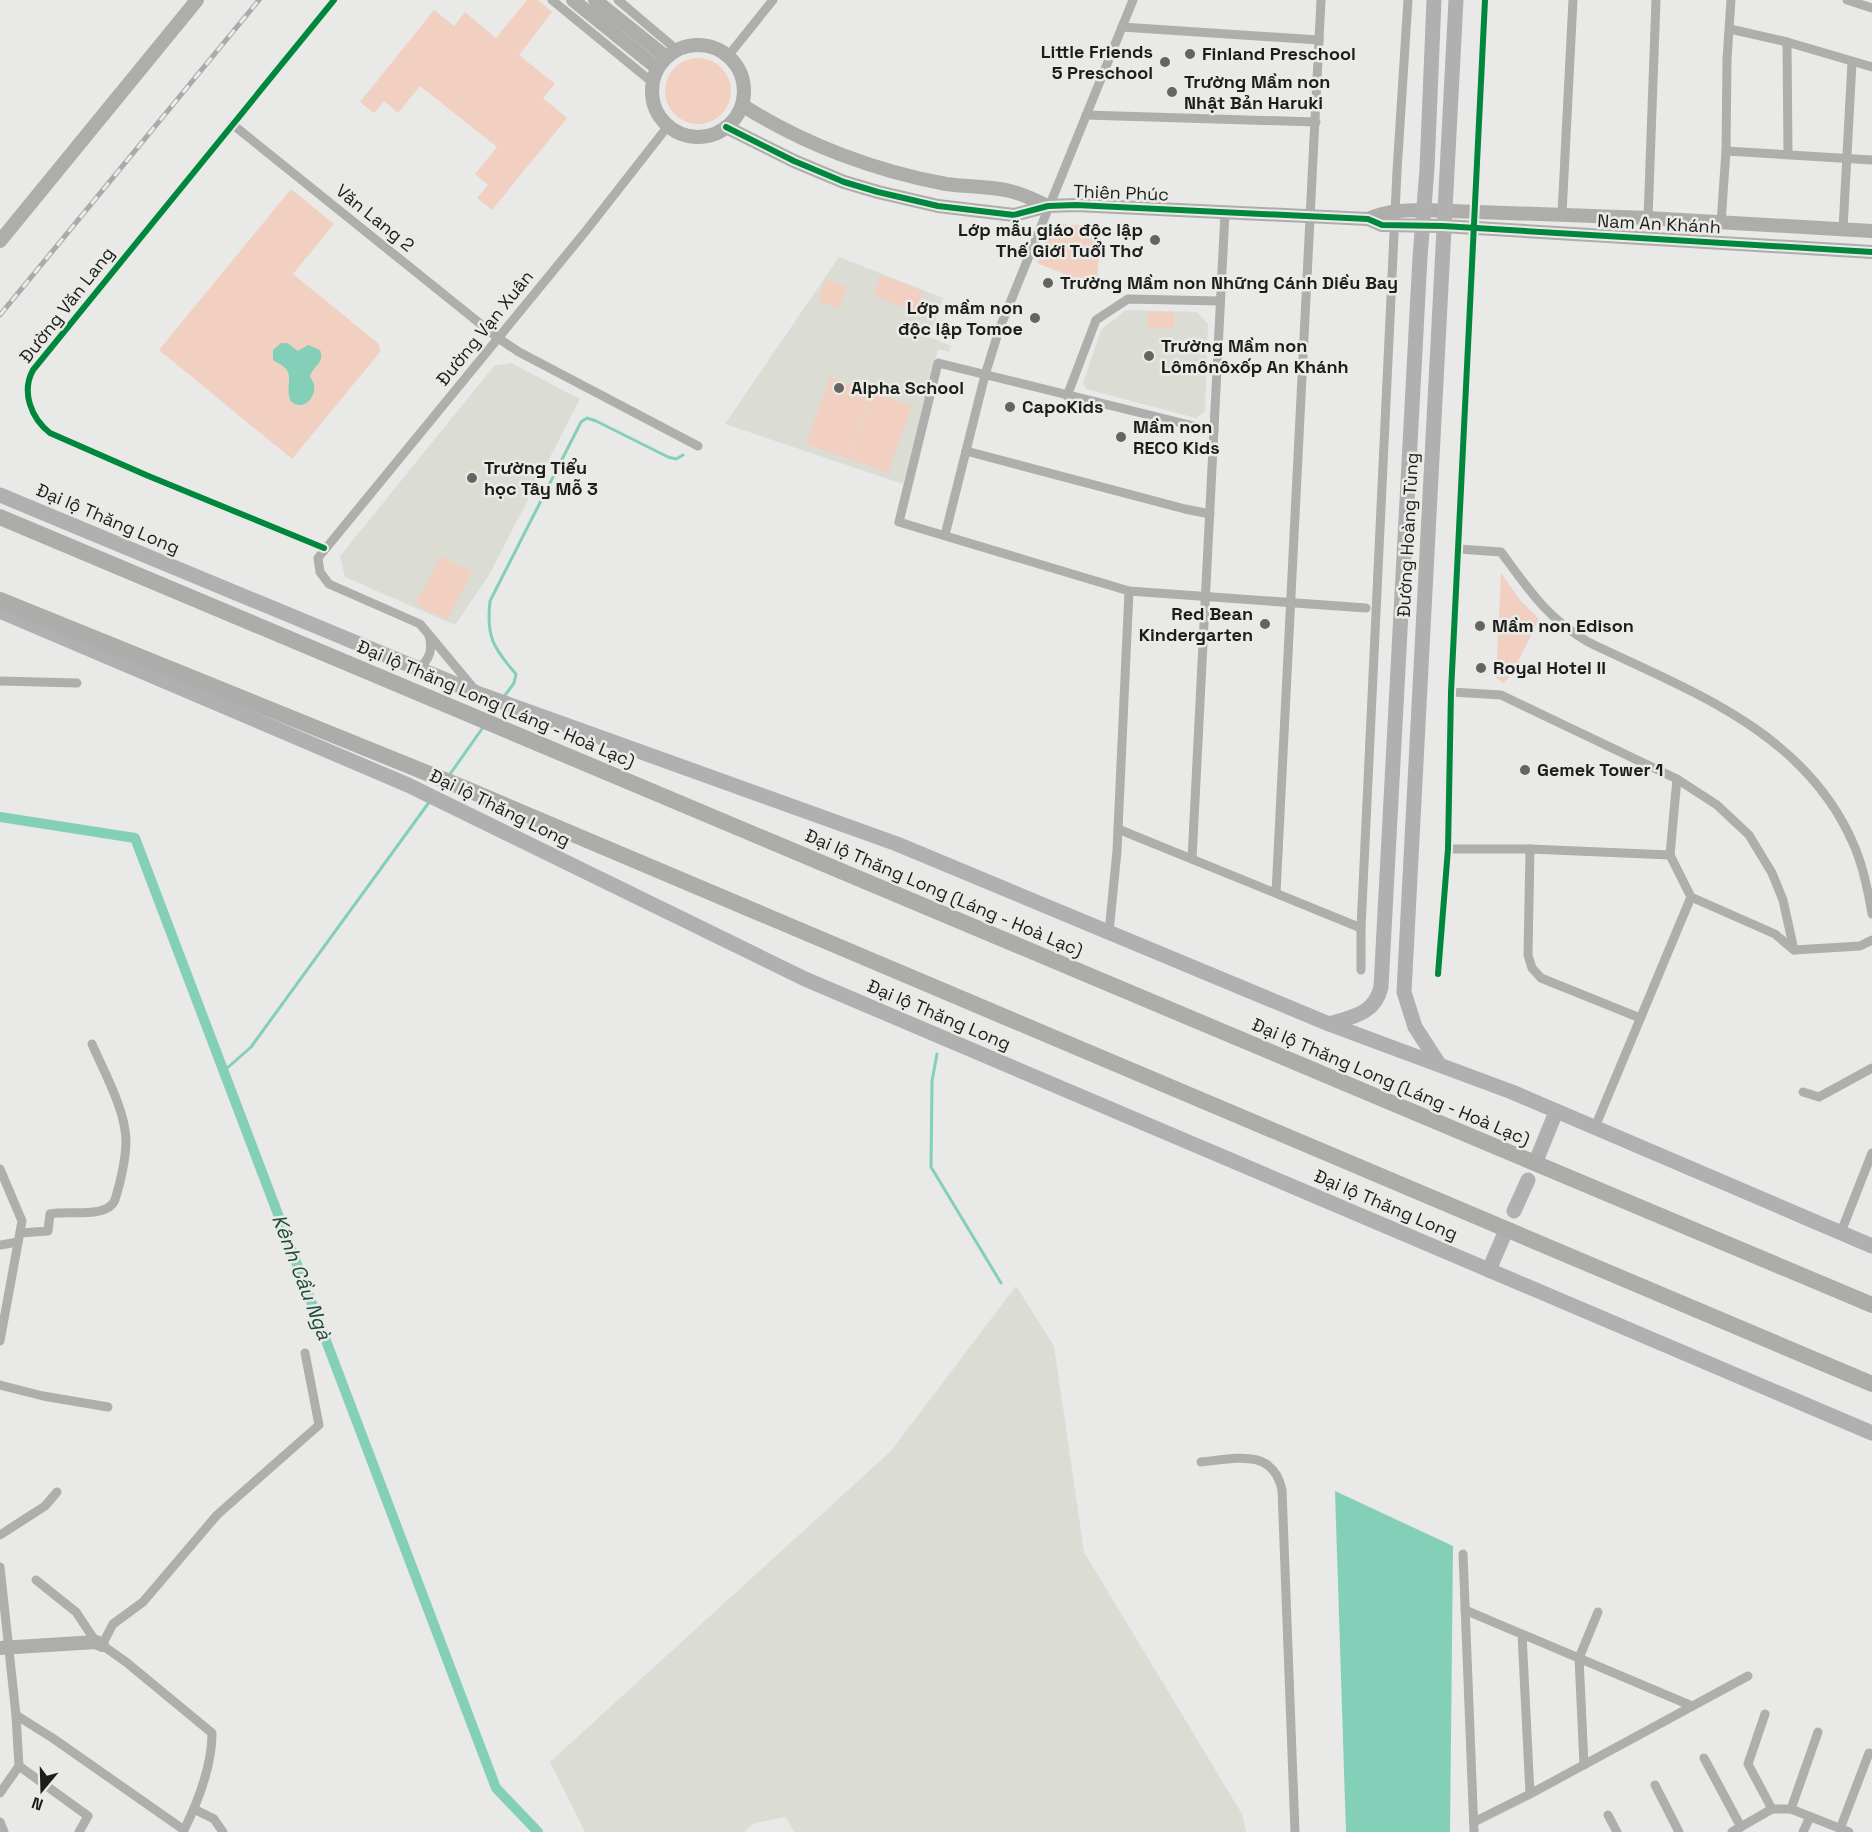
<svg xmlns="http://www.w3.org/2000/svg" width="1872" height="1832" font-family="'Space Grotesk',sans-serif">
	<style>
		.built { fill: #dbdcd4 }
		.green { fill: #f1d0c1 }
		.water { fill: #84cfb8 }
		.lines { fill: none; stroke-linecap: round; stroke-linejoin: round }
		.stream { stroke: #84cfb8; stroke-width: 3 }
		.canal { stroke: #84cfb8; stroke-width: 10 }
		.street { stroke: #aeaead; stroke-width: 9 }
		.secondary { stroke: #adadac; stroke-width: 14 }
		.primary { stroke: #b0b0b0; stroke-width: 15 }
		.highway { stroke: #acacab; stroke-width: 16 }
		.rail-casing { stroke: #aaa; stroke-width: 5 }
		.rail { stroke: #eaeae6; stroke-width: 3; stroke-dasharray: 9; stroke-linecap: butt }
		.cycleway-casing { stroke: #eaeae6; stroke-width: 10 }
		.cycleway { stroke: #00873e; stroke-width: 6 }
		.poi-dot { fill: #646463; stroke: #eaeae6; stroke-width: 2 }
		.labels { text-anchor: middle; stroke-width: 5; stroke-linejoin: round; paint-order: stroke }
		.poi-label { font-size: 18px; font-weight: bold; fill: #1d1d1c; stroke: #eaeae6; text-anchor: start }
		.street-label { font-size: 18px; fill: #1d1d1c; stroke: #eaeae6 }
		.water-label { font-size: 20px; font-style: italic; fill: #1c4b3d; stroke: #eaeae6 }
	</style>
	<rect width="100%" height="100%" fill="#e9e9e7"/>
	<g class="built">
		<path d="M 839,257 L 943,298 L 929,337 L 951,346 L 949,352 L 938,349 L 903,484 L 725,424 Z"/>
		<path d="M 1126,310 L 1197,312 L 1208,324 L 1205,411 L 1196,418 L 1086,389 L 1083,383 L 1101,330 Z"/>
		<path d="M 511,363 L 580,399 L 489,575 L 455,625 L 345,577 L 340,556 L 494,366 Z"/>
		<path d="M 1016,1286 L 1054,1346 L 1084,1552 L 1242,1814 L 1246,1832 L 794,1832 L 786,1817 L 754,1823 L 744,1832 L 585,1832 L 550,1762 L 891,1451 Z"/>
	</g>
	<g class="green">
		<path d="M 527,0 L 538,0 L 552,12 L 519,55 L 555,84 L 543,98 L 567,118 L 492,210 L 477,198 L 488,185 L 475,174 L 497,147 L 420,86 L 398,113 L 384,101 L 374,113 L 360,102 L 434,10 L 454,26 L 465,12 L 496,38 Z"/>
		<circle cx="698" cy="91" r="33"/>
		<path d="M 291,189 L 334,224 L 293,274 L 379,344 L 380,352 L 292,459 L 159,350 Z"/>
		<path d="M 1058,224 L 1100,226 L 1097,287 L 1037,263 L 1049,231 Z"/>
		<path d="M 881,275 L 923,291 L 916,312 L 874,296 Z"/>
		<path d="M 826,279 L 847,287 L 839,309 L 818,301 Z"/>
		<path d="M 1148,312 L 1174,313 L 1174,328 L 1148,328 Z"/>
		<path d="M 830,377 L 872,392 L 848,459 L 806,444 Z"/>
		<path d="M 873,392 L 912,406 L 888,473 L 849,459 Z"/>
		<path d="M 441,556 L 472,572 L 447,620 L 416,604 Z"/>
		<path d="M 1501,573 L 1520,600 L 1539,619 L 1512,674 L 1503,683 L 1496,677 Z"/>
	</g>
	<g class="water">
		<path d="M 281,343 L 287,343 L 298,351 L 308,345 L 320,350 C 325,363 314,365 310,376 C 311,379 313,381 314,385 C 316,393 309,406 299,405 C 282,403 292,382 288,372 C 285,366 279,364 273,360 L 273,350 Z"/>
		<path d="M 1335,1491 L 1453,1546 L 1450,1832 L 1346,1832 Z"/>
	</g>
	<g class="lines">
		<g class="stream">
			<path d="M 503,698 L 514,683 L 516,674 C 493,648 486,636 490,601 L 581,422 L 587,418 L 596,421 L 668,457 L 676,459 L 683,455"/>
			<path d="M 489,718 L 498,706"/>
			<path d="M 448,777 L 484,726"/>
			<path d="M 937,1054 L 932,1081 L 931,1167 L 1001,1283"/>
			<path d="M 224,1071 L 251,1047 L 430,801"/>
		</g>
		<path class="canal" d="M 0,817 L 135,838 L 496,1788 L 538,1832"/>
		<g class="street">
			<path d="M 552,0 L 652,82"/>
			<path d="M 618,0 L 677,50"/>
			<path d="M 1847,0 L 1872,8"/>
			<path d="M 1122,27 L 1319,40"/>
			<path d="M 1730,29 L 1787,42 L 1872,67"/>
			<path d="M 1787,42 L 1788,154"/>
			<path d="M 728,56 L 773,0"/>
			<path d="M 1086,115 L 1316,122"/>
			<path d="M 232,124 L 498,338 L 519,352 L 698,446"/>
			<path d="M 1726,151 L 1872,160"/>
			<path d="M 1562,214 L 1573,0"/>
			<path d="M 1648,218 L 1656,0"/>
			<path d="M 1721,223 L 1726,151 L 1727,59 L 1731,0"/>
			<path d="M 1843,229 L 1852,62"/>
			<path d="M 1067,396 L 1096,320 L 1128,299 L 1220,301"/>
			<path d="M 1214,431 L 938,363 L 899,522 L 1129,591 L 1366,608"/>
			<path d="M 966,451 L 1185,509 L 1210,514"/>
			<path d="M 945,535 L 985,375 L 999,330 L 1133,0"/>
			<path d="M 324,548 L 146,475 L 50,433 C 31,418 21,392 33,370 L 334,0"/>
			<path d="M 1459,549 L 1501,552 C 1529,590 1546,617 1588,642 C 1690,691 1804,731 1853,843 C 1863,865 1868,890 1872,914"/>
			<path d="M 418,669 C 430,659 433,650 429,635"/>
			<path d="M 0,681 L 77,683"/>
			<path d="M 475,690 L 420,624 L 329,584 L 320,572 L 318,558 L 585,232 L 668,126"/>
			<path d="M 1451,692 L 1501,695 L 1677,779 L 1717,805 L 1749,835 L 1772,873 L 1783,900 L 1794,950"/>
			<path d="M 1118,829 L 1361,928"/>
			<path d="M 1448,849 L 1530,849 L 1670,855"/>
			<path d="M 1530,849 L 1528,955 L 1532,968 L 1541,978 L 1640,1018"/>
			<path d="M 1192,859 L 1225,213"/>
			<path d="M 1276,893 L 1321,0"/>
			<path d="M 1691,897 L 1775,934 L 1794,950 L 1860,946 L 1872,940"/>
			<path d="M 1109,932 L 1117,851 L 1129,591"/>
			<path d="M 1361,970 L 1361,928 L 1397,171 L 1408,0"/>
			<path d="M 1438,974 L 1448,849 L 1451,692 L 1485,0"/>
			<path d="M 1803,1092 L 1819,1097 L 1872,1068"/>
			<path d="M 1595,1127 L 1691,897 L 1670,855 L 1677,779"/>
			<path d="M 0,1169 L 22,1221 L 0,1341"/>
			<path d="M 1841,1232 L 1872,1153"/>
			<path d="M 20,1233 L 48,1231 L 50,1214 C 68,1210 107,1219 115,1200 C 121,1180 126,1161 126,1140 C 125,1109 104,1072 92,1044"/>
			<path d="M 0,1245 L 18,1242"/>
			<path d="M 0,1385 L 43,1396 L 108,1407"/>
			<path d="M 1201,1462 C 1234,1459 1273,1447 1282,1490 L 1295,1832"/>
			<path d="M 0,1535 L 45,1506 L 57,1492"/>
			<path d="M 1463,1554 L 1474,1832"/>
			<path d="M 0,1567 L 16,1715 L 19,1766 L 0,1793"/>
			<path d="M 36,1580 L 76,1612 L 96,1642"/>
			<path d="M 1465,1610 L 1692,1706"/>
			<path d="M 1522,1634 L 1530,1794"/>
			<path d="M 1765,1714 L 1748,1764 L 1772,1809"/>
			<path d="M 16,1715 L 54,1739 L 184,1830"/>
			<path d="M 1704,1758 L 1741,1827"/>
			<path d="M 1584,1765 L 1579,1658 L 1598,1612"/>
			<path d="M 19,1766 L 88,1816 L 79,1832"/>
			<path d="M 1655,1785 L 1679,1832"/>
			<path d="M 194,1809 L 214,1819 L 223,1832"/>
			<path d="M 1791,1809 L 1818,1732"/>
			<path d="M 1608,1815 L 1617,1832"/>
			<path d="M 0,1822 L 4,1832"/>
			<path d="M 1474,1822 L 1530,1794 L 1748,1676"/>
			<path d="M 1840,1829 L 1869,1753"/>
			<path d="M 183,1832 C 198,1802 212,1767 212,1733 L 126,1662 L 102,1645 L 113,1624 L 143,1602 L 217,1515 L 319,1425 L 305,1353"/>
			<path d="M 1732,1832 L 1772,1809 L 1791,1809 L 1849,1832"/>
			<path d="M 1803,1832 L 1810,1817"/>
		</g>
		<g class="secondary">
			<path d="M 573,0 L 657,68"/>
			<path d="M 595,0 L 666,57"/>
			<circle cx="698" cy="91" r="46"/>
			<path d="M 742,105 C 803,144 875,171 946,184 C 967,187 989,186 1010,191 C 1023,194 1036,201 1048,206"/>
			<path d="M 726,127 L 794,161 L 844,182 L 878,192 L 938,206 L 1014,215 L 1048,206 L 1076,205 L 1368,219 L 1382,225 L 1443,226 L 1872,252"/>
			<path d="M 1368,219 C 1387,211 1403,210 1424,210 L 1648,218 L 1872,231"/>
			<path d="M 0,241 L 197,0"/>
			<path d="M 0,1648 L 96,1642 L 102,1645"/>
		</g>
		<g class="primary">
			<path d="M 0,495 L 477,693 L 897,844 L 1329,1024 L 1512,1092 L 1872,1246"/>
			<path d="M 0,611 L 408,785 L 805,979 L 1872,1433"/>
			<path d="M 1329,1024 C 1352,1017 1375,1014 1381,987 L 1420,257 L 1427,169 L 1434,0"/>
			<path d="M 1439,1064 L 1415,1027 L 1404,992 L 1456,0"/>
			<path d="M 1536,1161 L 1556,1112"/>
			<path d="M 1514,1211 L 1528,1180"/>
			<path d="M 1489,1270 L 1504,1235"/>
		</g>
		<g class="highway">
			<path d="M 0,517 L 1872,1305"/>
			<path d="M 0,600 L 464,788 L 1872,1384"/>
		</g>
		<defs>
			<path id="rail" d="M 0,315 L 259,0"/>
		</defs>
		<use href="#rail" class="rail-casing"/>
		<use href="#rail" class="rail"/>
		<defs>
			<g id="cycleway">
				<path d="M 726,127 L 794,161 L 844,182 L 878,192 L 938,206 L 1014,215 L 1048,206 L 1076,205 L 1368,219 L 1382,225 L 1443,226 L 1872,252"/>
				<path d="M 324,548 L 146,475 L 50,433 C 31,418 21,392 33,370 L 334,0"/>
				<path d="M 1438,974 L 1448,849 L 1451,692 L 1485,0"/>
			</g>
		</defs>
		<use href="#cycleway" class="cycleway-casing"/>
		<use href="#cycleway" class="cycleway"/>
	</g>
	<g class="poi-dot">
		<circle cx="1190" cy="54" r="6"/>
		<circle cx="1165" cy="62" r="6"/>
		<circle cx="1172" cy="92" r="6"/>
		<circle cx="1155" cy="240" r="6"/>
		<circle cx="1048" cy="283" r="6"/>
		<circle cx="1035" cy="318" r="6"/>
		<circle cx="1149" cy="356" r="6"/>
		<circle cx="839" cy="388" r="6"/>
		<circle cx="1010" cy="407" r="6"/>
		<circle cx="1121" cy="437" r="6"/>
		<circle cx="472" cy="478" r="6"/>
		<circle cx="1265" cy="624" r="6"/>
		<circle cx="1480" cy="626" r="6"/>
		<circle cx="1481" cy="668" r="6"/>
		<circle cx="1525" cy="770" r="6"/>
	</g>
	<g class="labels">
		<g class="poi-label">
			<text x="1153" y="58" text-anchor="end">Little Friends<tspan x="1153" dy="21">5 Preschool</tspan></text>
			<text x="1202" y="60">Finland Preschool</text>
			<text x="1184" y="88">Trường Mầm non<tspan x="1184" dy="21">Nhật Bản Haruki</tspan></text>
			<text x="1143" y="236" text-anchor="end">Lớp mẫu giáo độc lập<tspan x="1143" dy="21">Thế Giới Tuổi Thơ</tspan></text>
			<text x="1060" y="289">Trường Mầm non Những Cánh Diều Bay</text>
			<text x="1023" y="314" text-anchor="end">Lớp mầm non<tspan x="1023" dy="21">độc lập Tomoe</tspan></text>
			<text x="1161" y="352">Trường Mầm non<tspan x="1161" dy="21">Lômônôxốp An Khánh</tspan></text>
			<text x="851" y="394">Alpha School</text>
			<text x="1022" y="413">CapoKids</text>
			<text x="1133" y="433">Mầm non<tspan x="1133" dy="21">RECO Kids</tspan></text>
			<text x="484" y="474">Trường Tiểu<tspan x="484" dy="21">học Tây Mỗ 3</tspan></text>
			<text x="1253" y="620" text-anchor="end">Red Bean<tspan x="1253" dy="21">Kindergarten</tspan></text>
			<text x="1492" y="632">Mầm non Edison</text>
			<text x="1493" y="674">Royal Hotel II</text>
			<text x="1537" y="776">Gemek Tower 1</text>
		</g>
		<g class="street-label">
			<text transform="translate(1121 193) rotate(2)" y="6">Thiên Phúc</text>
			<text transform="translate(375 218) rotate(39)" y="6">Văn Lang 2</text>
			<text transform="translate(1659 224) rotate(3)" y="6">Nam An Khánh</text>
			<text transform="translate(67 305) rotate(-52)" y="6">Đường Văn Lang</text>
			<text transform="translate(485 328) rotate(-51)" y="6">Đường Vạn Xuân</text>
			<text transform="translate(108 519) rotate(23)" y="6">Đại lộ Thăng Long</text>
			<text transform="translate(1408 535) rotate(-87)" y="6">Đường Hoàng Tùng</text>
			<text transform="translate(496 704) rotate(23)" y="6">Đại lộ Thăng Long (Láng - Hoà Lạc)</text>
			<text transform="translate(500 808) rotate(26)" y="6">Đại lộ Thăng Long</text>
			<text transform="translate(944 893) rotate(23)" y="6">Đại lộ Thăng Long (Láng - Hoà Lạc)</text>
			<text transform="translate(939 1015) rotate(23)" y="6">Đại lộ Thăng Long</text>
			<text transform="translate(1391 1082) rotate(23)" y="6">Đại lộ Thăng Long (Láng - Hoà Lạc)</text>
			<text transform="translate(1386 1205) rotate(23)" y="6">Đại lộ Thăng Long</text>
		</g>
		<g class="water-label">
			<text transform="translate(302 1277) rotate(69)" y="7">Kênh Cầu Ngà</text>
		</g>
	</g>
	<g transform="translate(42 1790) rotate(199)" stroke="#eaeae6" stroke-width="4.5" paint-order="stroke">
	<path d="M0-4.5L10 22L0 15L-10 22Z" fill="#1d1d1c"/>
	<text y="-9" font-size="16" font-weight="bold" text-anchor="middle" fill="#1d1d1c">N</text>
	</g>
</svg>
